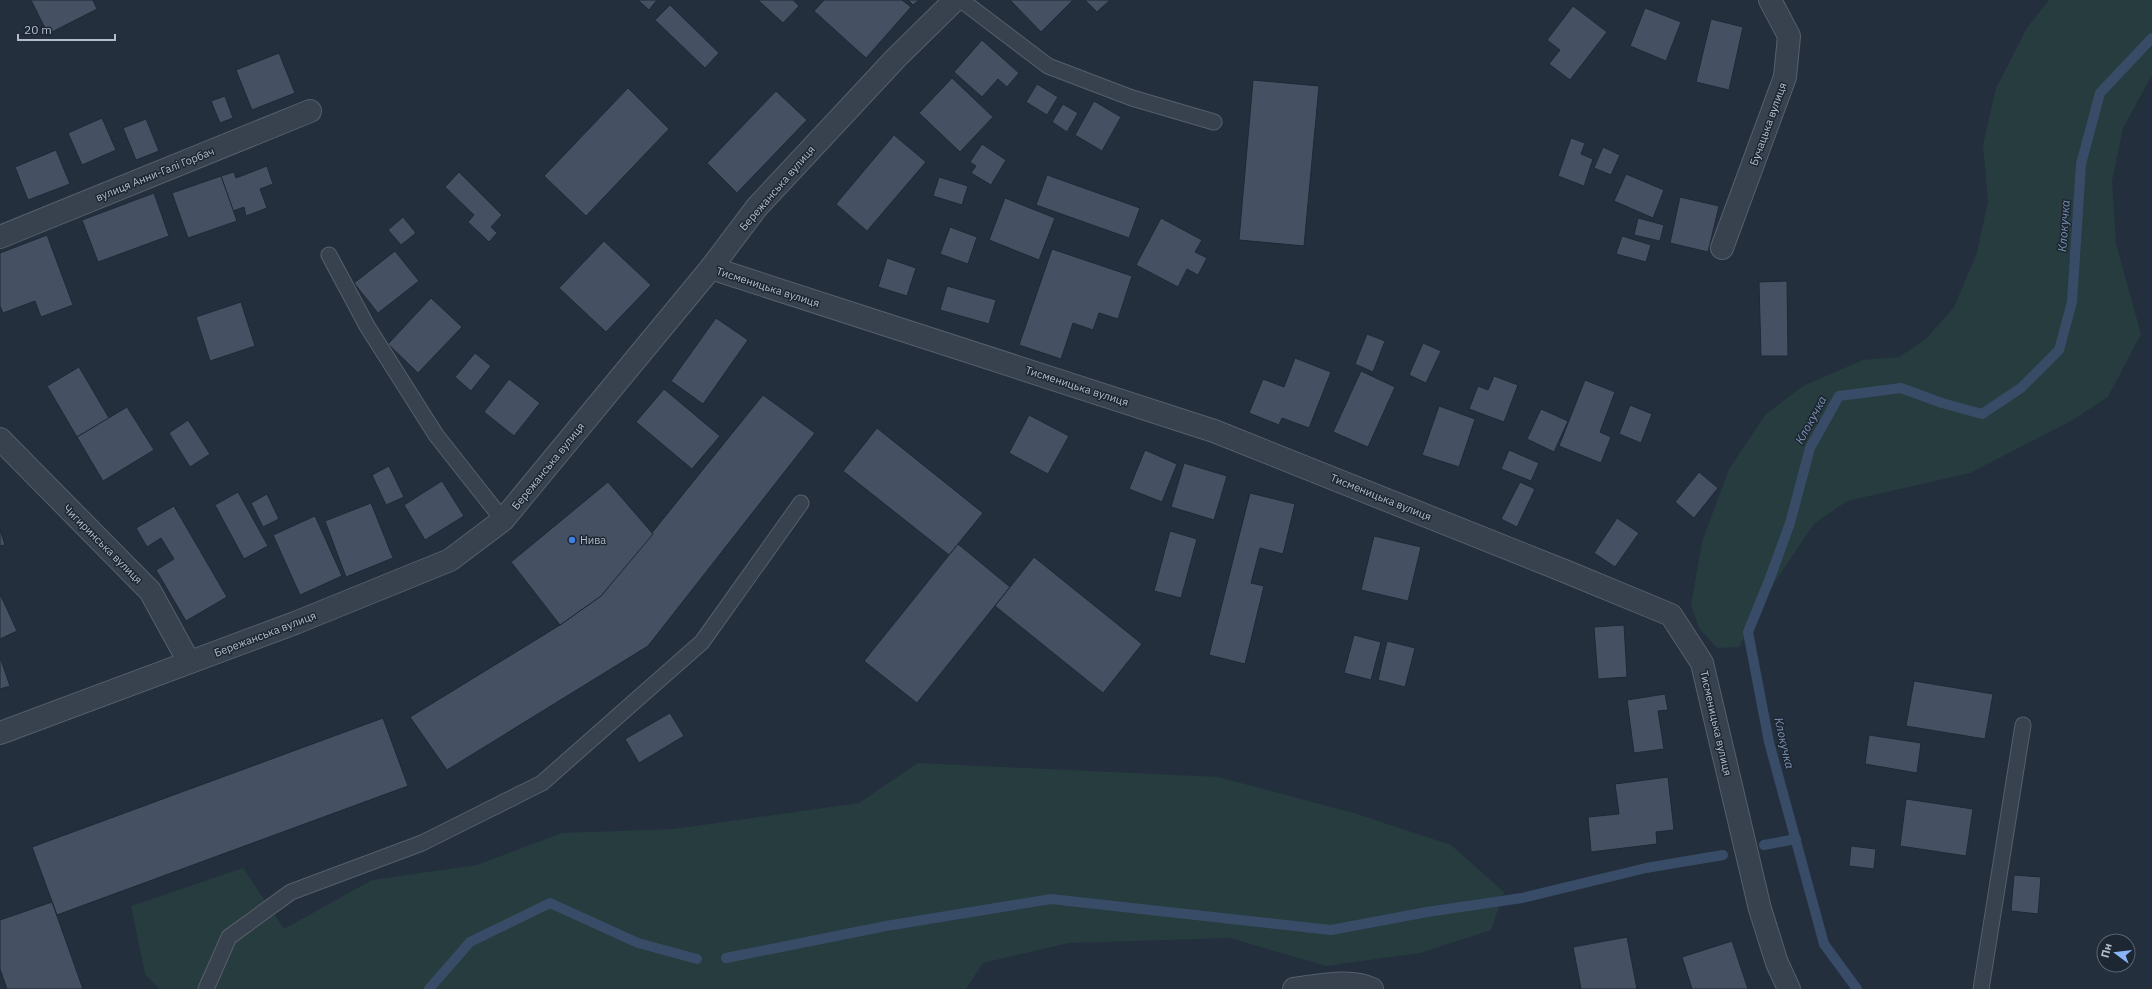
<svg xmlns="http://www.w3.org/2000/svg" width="2152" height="989" font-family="'IBM Plex Sans',sans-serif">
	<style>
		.green { fill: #263c3f }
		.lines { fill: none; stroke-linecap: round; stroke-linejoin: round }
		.stream { stroke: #394c67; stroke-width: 10 }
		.building { fill: #455162; stroke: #1f2835 }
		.service-casing { stroke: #565f6c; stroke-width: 17 }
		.minor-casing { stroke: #565f6c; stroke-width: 24 }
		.service { stroke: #38414e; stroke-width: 15 }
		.minor { stroke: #38414e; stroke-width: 22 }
		.shop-dot { fill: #3f7fe0; stroke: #1d2633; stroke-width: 1.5 }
		.labels { text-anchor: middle; stroke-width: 3; stroke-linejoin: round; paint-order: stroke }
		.street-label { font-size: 11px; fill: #b4bcc9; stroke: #1d2633 }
		.poi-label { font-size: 11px; fill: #b4bcc9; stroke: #1d2633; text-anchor: start }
		.water-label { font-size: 12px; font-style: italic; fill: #7c92b1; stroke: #1d2633 }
	</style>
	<rect width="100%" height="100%" fill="#242f3e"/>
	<g class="green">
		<path d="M 2049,0 L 2152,0 L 2152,75 L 2123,128 L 2112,181 L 2116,244 L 2141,334 L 2108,397 L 2071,421 L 1970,473 L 1847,501 L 1814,524 L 1774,583 L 1739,647 L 1717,648 L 1699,628 L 1691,605 L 1702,542 L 1729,469 L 1766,414 L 1803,386 L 1863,360 L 1899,357 L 1927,338 L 1954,307 L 1977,253 L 1988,201 L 1983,145 L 1996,88 L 2027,28 Z"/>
		<path d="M 918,763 L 1218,777 L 1354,813 L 1451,845 L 1504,892 L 1491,930 L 1420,953 L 1326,966 L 1230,938 L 1069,943 L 983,963 L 966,989 L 159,989 L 145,974 L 131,906 L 243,868 L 284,929 L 372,880 L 477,865 L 562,833 L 674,829 L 859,803 Z"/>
	</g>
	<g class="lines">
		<g class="stream">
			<path d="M 1764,845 L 1796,839"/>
			<path d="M 726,958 L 886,926 L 1051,899 L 1331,930 L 1427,912 L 1522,898 L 1646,868 L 1723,855"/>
			<path d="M 429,989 L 470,942 L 550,903 L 638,943 L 697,959"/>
			<path d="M 1857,989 L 1824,944 L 1769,742 L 1748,632 L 1770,578 L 1790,523 L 1810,448 L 1839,396 L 1901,388 L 1942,403 L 1982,414 L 2021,388 L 2059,350 L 2072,302 L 2081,164 L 2100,93 L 2152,38"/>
		</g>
	</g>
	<g class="building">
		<path d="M 31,0 L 93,0 L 97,9 L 48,34 Z"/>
		<path d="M 638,0 L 657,0 L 649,10 Z"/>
		<path d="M 758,0 L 793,0 L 799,6 L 783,23 Z"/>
		<path d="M 824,0 L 902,0 L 911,7 L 866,58 L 814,11 Z"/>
		<path d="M 908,0 L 919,0 L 913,5 Z"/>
		<path d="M 1010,0 L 1073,0 L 1041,32 Z"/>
		<path d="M 1085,0 L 1110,0 L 1097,12 Z"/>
		<path d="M 670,5 L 719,53 L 705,68 L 655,20 Z"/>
		<path d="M 1573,6 L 1607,32 L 1570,80 L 1549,64 L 1560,50 L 1547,40 Z"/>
		<path d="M 1645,8 L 1681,22 L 1666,61 L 1630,46 Z"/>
		<path d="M 1711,19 L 1743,27 L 1729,90 L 1696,82 Z"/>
		<path d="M 982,40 L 1019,73 L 1007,87 L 998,79 L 982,97 L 954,72 Z"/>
		<path d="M 279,53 L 295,93 L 252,110 L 236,70 Z"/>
		<path d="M 952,78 L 993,117 L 960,152 L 919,113 Z"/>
		<path d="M 1253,80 L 1319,86 L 1304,246 L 1239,240 Z"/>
		<path d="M 1037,84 L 1058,97 L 1047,115 L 1026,102 Z"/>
		<path d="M 628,88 L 669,129 L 586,216 L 544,176 Z"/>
		<path d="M 776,91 L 807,120 L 737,193 L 707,163 Z"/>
		<path d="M 225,96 L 233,118 L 220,123 L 211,101 Z"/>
		<path d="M 1094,101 L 1121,117 L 1102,151 L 1075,135 Z"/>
		<path d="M 1063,104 L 1078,113 L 1067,132 L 1052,122 Z"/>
		<path d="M 102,118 L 116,150 L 82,165 L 68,133 Z"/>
		<path d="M 146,119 L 159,151 L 136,160 L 123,128 Z"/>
		<path d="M 894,135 L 926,162 L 867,231 L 836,204 Z"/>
		<path d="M 1571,138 L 1585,143 L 1581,154 L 1593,159 L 1584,186 L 1558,176 Z"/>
		<path d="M 982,144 L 1006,160 L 991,185 L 971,173 L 976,166 L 970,162 Z"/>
		<path d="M 1603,147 L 1620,155 L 1611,175 L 1594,168 Z"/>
		<path d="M 56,150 L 70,184 L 28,200 L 15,167 Z"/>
		<path d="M 267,166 L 273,184 L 260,189 L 267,208 L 246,216 L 244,207 L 233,211 L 221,176 L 234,172 L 236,178 Z"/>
		<path d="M 459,172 L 502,215 L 491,227 L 497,233 L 489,242 L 468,222 L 474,215 L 445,187 Z"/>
		<path d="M 1626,174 L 1664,190 L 1653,218 L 1614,201 Z"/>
		<path d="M 1047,175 L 1140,208 L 1129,238 L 1036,205 Z"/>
		<path d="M 221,176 L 237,221 L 188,238 L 172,193 Z"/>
		<path d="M 939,177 L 968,186 L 962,205 L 933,196 Z"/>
		<path d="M 154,193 L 169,236 L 98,262 L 82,220 Z"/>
		<path d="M 1680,197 L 1719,206 L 1708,252 L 1670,243 Z"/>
		<path d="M 1005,198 L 1055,218 L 1039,260 L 989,240 Z"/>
		<path d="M 403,217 L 416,233 L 401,245 L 388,230 Z"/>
		<path d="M 1161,218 L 1202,240 L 1195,252 L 1207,258 L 1198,275 L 1187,269 L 1178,287 L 1136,265 Z"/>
		<path d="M 1638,218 L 1664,225 L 1660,241 L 1634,235 Z"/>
		<path d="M 950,227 L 977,237 L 968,264 L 940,254 Z"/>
		<path d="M 47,235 L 73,305 L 41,317 L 35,301 L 3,313 L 0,306 L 0,253 Z"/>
		<path d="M 1622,236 L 1651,245 L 1646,262 L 1616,254 Z"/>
		<path d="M 604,241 L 651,285 L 606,332 L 559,288 Z"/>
		<path d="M 1052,249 L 1132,276 L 1118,319 L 1099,313 L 1093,330 L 1073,323 L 1061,359 L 1019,345 Z"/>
		<path d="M 395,251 L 419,281 L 378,313 L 354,283 Z"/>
		<path d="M 887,258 L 916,268 L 907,296 L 878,287 Z"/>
		<path d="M 1787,281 L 1788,356 L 1761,356 L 1759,282 Z"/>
		<path d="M 947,286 L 996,300 L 989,324 L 940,310 Z"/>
		<path d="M 431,298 L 462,327 L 418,373 L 388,344 Z"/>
		<path d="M 241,302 L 255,346 L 210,361 L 196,317 Z"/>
		<path d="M 716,318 L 748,340 L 703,404 L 671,381 Z"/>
		<path d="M 1367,334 L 1385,341 L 1373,372 L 1355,364 Z"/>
		<path d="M 1423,343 L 1441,351 L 1426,383 L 1409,375 Z"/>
		<path d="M 475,353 L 491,366 L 471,391 L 455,377 Z"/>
		<path d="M 1295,358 L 1331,372 L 1309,428 L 1282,418 L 1279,425 L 1249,413 L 1263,379 L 1284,387 Z"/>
		<path d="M 79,367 L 109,418 L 77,437 L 47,386 Z"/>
		<path d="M 1361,371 L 1395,387 L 1368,447 L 1333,432 Z"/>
		<path d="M 1494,376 L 1518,385 L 1504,422 L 1469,409 L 1478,386 L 1488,390 Z"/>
		<path d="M 509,379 L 540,403 L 514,436 L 484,412 Z"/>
		<path d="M 1585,380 L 1615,392 L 1600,432 L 1611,437 L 1601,463 L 1559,446 Z"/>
		<path d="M 664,389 L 720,436 L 692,469 L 636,422 Z"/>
		<path d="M 763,395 L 815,433 L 648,646 L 447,770 L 410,717 L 560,625 L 601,596 Z"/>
		<path d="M 1630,405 L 1652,414 L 1641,443 L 1619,434 Z"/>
		<path d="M 1439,406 L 1475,419 L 1459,467 L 1422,455 Z"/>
		<path d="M 127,407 L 154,450 L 103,481 L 77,437 Z"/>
		<path d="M 1541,409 L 1568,421 L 1554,452 L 1527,439 Z"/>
		<path d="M 1029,415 L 1069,436 L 1048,474 L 1009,453 Z"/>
		<path d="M 188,420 L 210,454 L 190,467 L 169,433 Z"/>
		<path d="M 877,428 L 983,513 L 949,555 L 843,471 Z"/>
		<path d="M 1145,450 L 1177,464 L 1162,502 L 1129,489 Z"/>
		<path d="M 1509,450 L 1539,463 L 1531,481 L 1501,469 Z"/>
		<path d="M 1184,463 L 1227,476 L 1214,520 L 1171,507 Z"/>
		<path d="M 389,466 L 404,497 L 386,505 L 372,475 Z"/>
		<path d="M 1699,472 L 1718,488 L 1694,518 L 1675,502 Z"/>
		<path d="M 442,481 L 464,516 L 425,540 L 404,505 Z"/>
		<path d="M 608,482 L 653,534 L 601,596 L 560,625 L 511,562 Z"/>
		<path d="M 1520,482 L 1535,489 L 1517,527 L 1501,519 Z"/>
		<path d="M 238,492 L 268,546 L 244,559 L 215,505 Z"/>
		<path d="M 1250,493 L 1295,504 L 1283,554 L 1260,548 L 1251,583 L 1264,586 L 1245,664 L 1209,655 Z"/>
		<path d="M 267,494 L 279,519 L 263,527 L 251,503 Z"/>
		<path d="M 371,503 L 393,558 L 346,577 L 325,521 Z"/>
		<path d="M 174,506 L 227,597 L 186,621 L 156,570 L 174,559 L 161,538 L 147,547 L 136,528 Z"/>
		<path d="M 315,516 L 342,576 L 300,595 L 273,535 Z"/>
		<path d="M 1617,518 L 1639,533 L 1615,567 L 1594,553 Z"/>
		<path d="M 0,529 L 5,545 L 0,546 Z"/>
		<path d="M 1170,531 L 1197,539 L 1181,598 L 1154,591 Z"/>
		<path d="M 1374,536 L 1421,547 L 1408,601 L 1361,590 Z"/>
		<path d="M 958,544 L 1010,587 L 917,703 L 864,661 Z"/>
		<path d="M 1034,557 L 1142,644 L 1103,693 L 995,606 Z"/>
		<path d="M 0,594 L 17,631 L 0,639 Z"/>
		<path d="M 1624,625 L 1627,677 L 1598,679 L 1594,627 Z"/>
		<path d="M 1354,635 L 1381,642 L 1371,680 L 1344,673 Z"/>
		<path d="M 1387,641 L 1415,648 L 1405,687 L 1378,680 Z"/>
		<path d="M 0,657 L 10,686 L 0,689 Z"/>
		<path d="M 1914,681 L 1993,694 L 1985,739 L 1906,726 Z"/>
		<path d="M 1665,694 L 1668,710 L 1658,711 L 1664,749 L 1634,753 L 1627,700 Z"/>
		<path d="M 670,713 L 684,736 L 639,763 L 625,739 Z"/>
		<path d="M 383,718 L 408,786 L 57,915 L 32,847 Z"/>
		<path d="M 1869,735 L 1921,743 L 1917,773 L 1865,764 Z"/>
		<path d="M 1668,777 L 1674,830 L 1656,832 L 1657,844 L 1591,852 L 1588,817 L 1619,814 L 1615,784 Z"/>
		<path d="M 1906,799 L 1973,809 L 1966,856 L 1900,846 Z"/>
		<path d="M 1851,846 L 1876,849 L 1874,869 L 1849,866 Z"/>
		<path d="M 2014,875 L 2041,877 L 2038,914 L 2011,911 Z"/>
		<path d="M 52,902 L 83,989 L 7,989 L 0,969 L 0,920 Z"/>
		<path d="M 1627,937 L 1637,989 L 1581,989 L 1573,947 Z"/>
		<path d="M 1732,941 L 1748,989 L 1692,989 L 1682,957 Z"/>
	</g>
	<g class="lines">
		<defs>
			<g id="service">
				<path d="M 961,0 L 1048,66 L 1132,98 L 1214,122"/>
				<path d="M 329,255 L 367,326 L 436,435 L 503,520"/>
				<path d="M 206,989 L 229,937 L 291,892 L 422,843 L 542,783 L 702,642 L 801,503"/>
				<path d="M 1981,989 L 2023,725"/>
			</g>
			<g id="minor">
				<path d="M 0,237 L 310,111"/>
				<path d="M 1722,248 L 1785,77 L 1789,36 L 1770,0"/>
				<path d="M 711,268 L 1214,431 L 1567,572 L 1671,615 L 1702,663 L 1760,909 L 1777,963 L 1789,989"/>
				<path d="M 0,439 L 150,591 L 189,662"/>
				<path d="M 0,733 L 295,623 L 450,560 L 503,520 L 711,268 L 757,207 L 896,58 L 955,0"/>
				<path d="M 1294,989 C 1316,986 1352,978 1372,989"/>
			</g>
		</defs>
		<use href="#service" class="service-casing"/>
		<use href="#minor" class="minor-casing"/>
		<use href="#service" class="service"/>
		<use href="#minor" class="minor"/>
	</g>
	<circle class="shop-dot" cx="572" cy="540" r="4"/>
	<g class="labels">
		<g class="street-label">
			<text transform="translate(1768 124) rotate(-70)" y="4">Бучацька вулиця</text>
			<text transform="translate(155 174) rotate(-22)" y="4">вулиця Анни-Галі Горбач</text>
			<text transform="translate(777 188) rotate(-49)" y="4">Бережанська вулиця</text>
			<text transform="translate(768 287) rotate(18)" y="4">Тисменицька вулиця</text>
			<text transform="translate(1077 386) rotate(18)" y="4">Тисменицька вулиця</text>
			<text transform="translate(548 466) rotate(-51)" y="4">Бережанська вулиця</text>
			<text transform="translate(1381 497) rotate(22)" y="4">Тисменицька вулиця</text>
			<text transform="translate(103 544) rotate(45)" y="4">Чигиринська вулиця</text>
			<text transform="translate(265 634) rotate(-21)" y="4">Бережанська вулиця</text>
			<text transform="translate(1716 723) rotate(77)" y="4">Тисменицька вулиця</text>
		</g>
		<g class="poi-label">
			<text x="580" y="544">Нива</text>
		</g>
		<g class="water-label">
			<text transform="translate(2064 226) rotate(-86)" y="4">Клокучка</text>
			<text transform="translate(1811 420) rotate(-62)" y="4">Клокучка</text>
			<text transform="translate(1784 743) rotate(77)" y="4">Клокучка</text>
		</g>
	</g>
	<g transform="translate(2116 953) rotate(285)"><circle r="19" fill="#1d2633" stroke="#59626f"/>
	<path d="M0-3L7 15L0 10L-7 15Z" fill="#8ab4f8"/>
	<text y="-6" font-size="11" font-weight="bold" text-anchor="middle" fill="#b4bcc9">Пн</text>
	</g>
	<path d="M18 34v6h97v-6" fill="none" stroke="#b4bcc9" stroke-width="2"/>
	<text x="24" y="34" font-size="12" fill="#b4bcc9" stroke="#1d2633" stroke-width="3" paint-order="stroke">20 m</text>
</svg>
